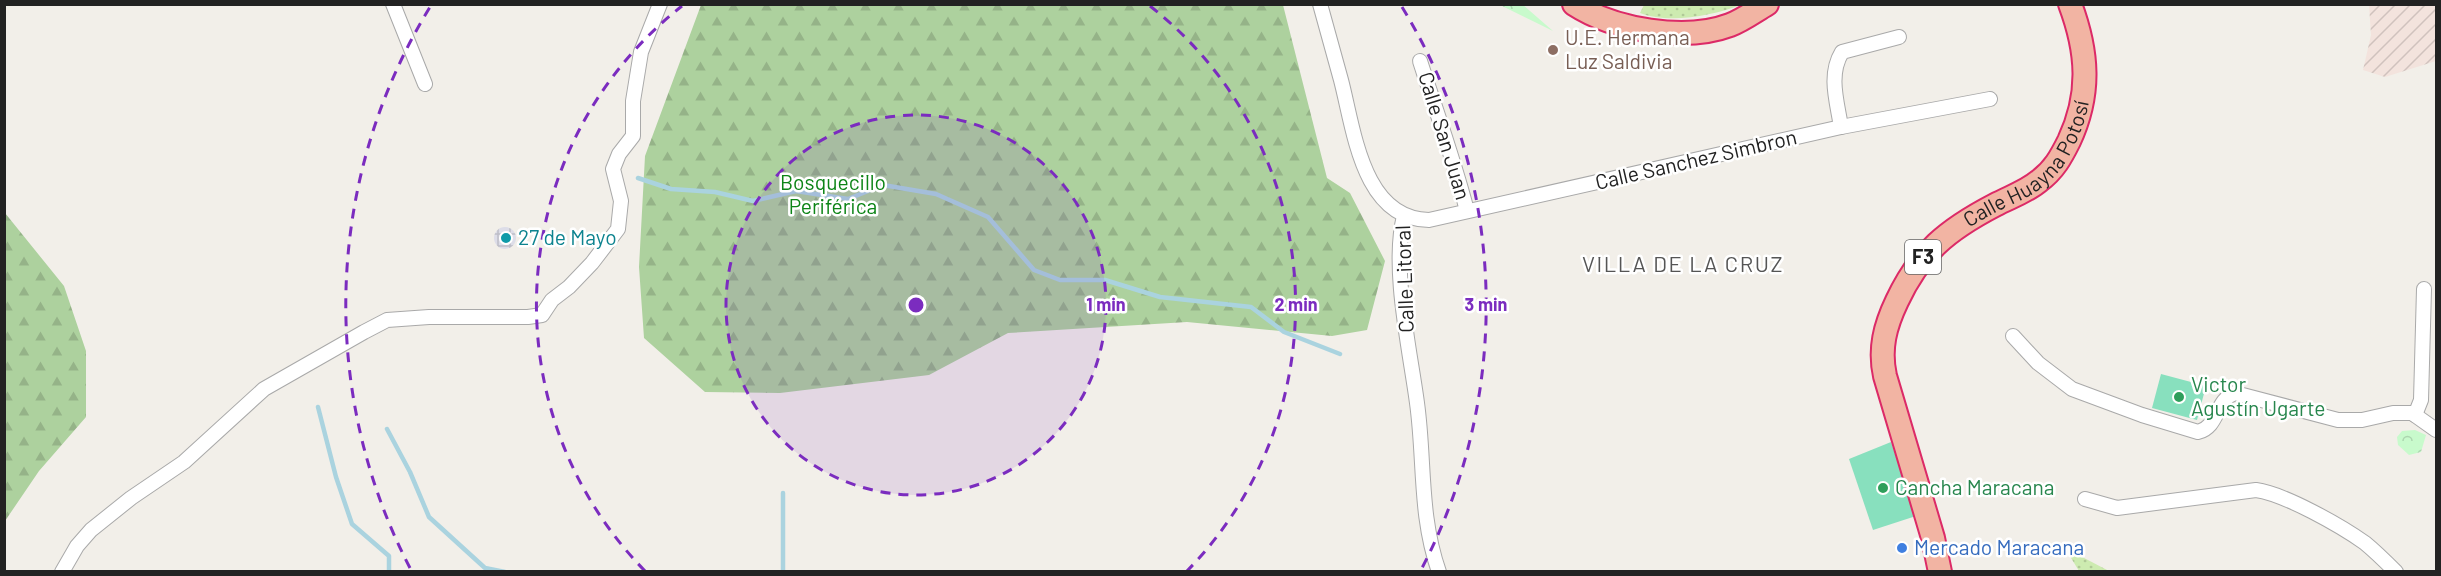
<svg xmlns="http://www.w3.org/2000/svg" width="2441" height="576" font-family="Barlow,sans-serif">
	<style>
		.military { fill: url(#military-furrows) }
		.grass { fill: url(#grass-dots) }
		.forest { fill: url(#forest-firs) }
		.park { fill: url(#park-crowns) }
		.pitch { fill: #88e0be }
		.plaza { fill: url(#plaza-grid) }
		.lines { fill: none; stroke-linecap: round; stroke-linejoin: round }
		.stream { stroke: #aad3df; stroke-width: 4.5 }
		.minor-casing { stroke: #a9a9a9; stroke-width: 16 }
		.trunk-casing { stroke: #dc2a67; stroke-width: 26 }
		.minor { stroke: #fff; stroke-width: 14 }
		.trunk { stroke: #f2b4a3; stroke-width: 22 }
		.ring { fill: none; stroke: #7b2cbf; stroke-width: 3; stroke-dasharray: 10 8 }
		.education-dot { fill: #8d6e63; stroke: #fff; stroke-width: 2 }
		.culture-dot { fill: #0f9aa8; stroke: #fff; stroke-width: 2 }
		.leisure-dot { fill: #2e9e5b; stroke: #fff; stroke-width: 2 }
		.shop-dot { fill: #3f7fe0; stroke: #fff; stroke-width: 2 }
		.labels { text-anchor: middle; stroke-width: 5; stroke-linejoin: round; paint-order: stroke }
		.shield { fill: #fff; stroke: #646464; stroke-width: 1.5 }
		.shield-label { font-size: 20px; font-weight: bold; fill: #222 }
		.education-label { font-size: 21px; fill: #785e54; stroke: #fff; text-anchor: start }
		.street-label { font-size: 21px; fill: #222; stroke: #fff }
		.park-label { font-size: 21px; fill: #0c8416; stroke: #fff }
		.culture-label { font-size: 21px; fill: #0d838f; stroke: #fff; text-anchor: start }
		.leisure-label { font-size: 21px; fill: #27864d; stroke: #fff; text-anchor: start }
		.shop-label { font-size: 21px; fill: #366cbe; stroke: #fff; text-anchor: start }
		.neighbourhood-label { font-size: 22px; letter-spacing: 1.5px; fill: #555; stroke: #fff }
		.centre { fill: #7b2cbf; stroke: #fff; stroke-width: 3 }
		.ring-label { font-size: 18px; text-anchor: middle; font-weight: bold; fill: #7b2cbf; stroke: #fff; stroke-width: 5; stroke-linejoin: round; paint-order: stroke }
	</style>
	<defs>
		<pattern id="military-furrows" width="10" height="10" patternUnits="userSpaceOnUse" patternTransform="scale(1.5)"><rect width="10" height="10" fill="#f3e3dd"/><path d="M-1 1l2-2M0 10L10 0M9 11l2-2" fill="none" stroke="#d0c2bd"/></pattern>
		<pattern id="grass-dots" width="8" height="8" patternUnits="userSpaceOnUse" patternTransform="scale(1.5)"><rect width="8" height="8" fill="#cdebb0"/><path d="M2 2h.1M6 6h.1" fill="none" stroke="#b0c997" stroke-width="1.8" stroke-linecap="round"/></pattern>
		<pattern id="forest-firs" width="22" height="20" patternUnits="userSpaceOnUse" patternTransform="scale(1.5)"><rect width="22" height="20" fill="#add19e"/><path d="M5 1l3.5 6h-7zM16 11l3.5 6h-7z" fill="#95b388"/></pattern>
		<pattern id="park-crowns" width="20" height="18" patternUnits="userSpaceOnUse" patternTransform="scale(1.5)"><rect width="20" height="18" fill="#c8facc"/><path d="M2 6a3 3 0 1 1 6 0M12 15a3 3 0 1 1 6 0" fill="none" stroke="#acd6af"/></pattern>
		<pattern id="plaza-grid" width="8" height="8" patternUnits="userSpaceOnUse" patternTransform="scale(1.5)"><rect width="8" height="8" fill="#dddde8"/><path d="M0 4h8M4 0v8" fill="none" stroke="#bdbdc7"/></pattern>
	</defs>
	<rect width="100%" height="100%" fill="#f2efe9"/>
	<path class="military" d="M 2369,5 L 2436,5 L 2436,61 L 2385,77 L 2363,70 L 2371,35 Z"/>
	<g class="grass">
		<path d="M 1644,5 L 1644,4 L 1740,5 C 1712,16 1669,24 1640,13 Z"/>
		<path d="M 2065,548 L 2109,571 L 2079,571 Z"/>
	</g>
	<g class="forest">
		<path d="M 701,5 L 1283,5 L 1327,178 L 1350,193 L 1385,261 L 1367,330 L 1332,336 L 1187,322 L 1008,333 L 929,375 L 780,393 L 705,392 L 644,338 L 639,267 L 645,156 Z"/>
		<path d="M 5,213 L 64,286 L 86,351 L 86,417 L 39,471 L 5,521 Z"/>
	</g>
	<g class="park">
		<path d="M 1500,5 L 1523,5 L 1553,31 Z"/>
		<path d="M 2415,430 L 2426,435 L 2421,452 L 2409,455 L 2398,445 L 2397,437 L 2402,431 Z"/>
	</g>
	<g class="pitch">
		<path d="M 2161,374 L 2206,386 L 2197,420 L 2152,408 Z"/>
		<path d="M 1891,442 L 1916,516 L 1873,530 L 1849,459 Z"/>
	</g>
	<circle class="plaza" cx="505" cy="238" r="11"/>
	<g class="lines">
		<g class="stream">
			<path d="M 638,178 L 671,189 L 715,192 L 753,201 L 796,191 L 848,199 L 883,185 L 936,194 L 988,217 L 1034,270 L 1060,280 L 1105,280 L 1160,297 L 1251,307 L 1284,332 L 1340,354"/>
			<path d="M 318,407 L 336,477 L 352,524 L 389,556 L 389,572"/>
			<path d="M 387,429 L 410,472 L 429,517 L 485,568 L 505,572"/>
			<path d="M 783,493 L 783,572"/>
		</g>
		<defs>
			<g id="minor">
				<path d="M 393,4 L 425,84"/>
				<path d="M 1320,4 C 1327,30 1334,55 1341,80 C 1354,129 1362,219 1429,220 L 1841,127 L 1990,99"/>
				<path d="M 1420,61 C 1436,111 1454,160 1467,211"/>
				<path d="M 1841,127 C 1837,101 1828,75 1842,52 L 1899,37"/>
				<path d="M 1404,216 C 1391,268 1410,350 1417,403 C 1425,461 1419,515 1439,572"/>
				<path d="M 2013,336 L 2038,363 L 2072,389 L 2142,415 L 2198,432 C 2219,427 2215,400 2235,393 L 2338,420 L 2362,420 L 2393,413 L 2412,413 L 2436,430"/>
				<path d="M 2415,415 L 2421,400 L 2424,289"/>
				<path d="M 2085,499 L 2117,508 L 2256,490 C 2285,494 2341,526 2365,543 C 2376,552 2386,562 2396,572"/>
				<path d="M 62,572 L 77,546 L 91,530 L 131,498 L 184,462 L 264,389 L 364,332 L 387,320 L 429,317 L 528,317 L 542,315 L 552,300 L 569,287 L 592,263 L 618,229 L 621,201 L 613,169 L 619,154 L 633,136 L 633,101 L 641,52 L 660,4"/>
			</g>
			<g id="trunk">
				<path d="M 1574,4 C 1614,30 1685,42 1730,25 C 1743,20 1755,11 1767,4"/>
				<path id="s1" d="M 1940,572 L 1933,538 L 1885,376 C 1879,349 1885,326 1897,301 C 1920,252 1947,230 1995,205 C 2010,197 2026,192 2039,181 C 2054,170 2061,157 2069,141 C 2091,94 2088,52 2070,4"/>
			</g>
		</defs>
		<use href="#minor" class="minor-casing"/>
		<use href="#trunk" class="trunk-casing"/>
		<use href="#minor" class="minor"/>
		<use href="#trunk" class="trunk"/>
	</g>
	<circle cx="916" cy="305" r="190" fill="#7b2cbf" fill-opacity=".12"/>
	<g class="ring">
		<circle cx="916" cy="305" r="190"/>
		<path d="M645 571A380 380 0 0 1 682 6M1150 6A380 380 0 0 1 1187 571"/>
		<path d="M410 568A570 570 0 0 1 430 7M1402 7A570 570 0 0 1 1422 568"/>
	</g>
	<circle class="education-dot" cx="1553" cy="50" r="6"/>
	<circle class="culture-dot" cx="506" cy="238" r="6"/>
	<g class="leisure-dot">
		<circle cx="2179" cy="397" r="6"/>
		<circle cx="1883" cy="488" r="6"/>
	</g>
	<circle class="shop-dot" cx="1902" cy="548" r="6"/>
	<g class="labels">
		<rect class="shield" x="1905" y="240" width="36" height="34" rx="4.5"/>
		<g class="shield-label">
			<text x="1923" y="264">F3</text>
		</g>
		<g class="education-label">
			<text x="1565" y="45">U.E. Hermana<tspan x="1565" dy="24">Luz Saldivia</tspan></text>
		</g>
		<g class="street-label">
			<text transform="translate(1444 136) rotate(73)" y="7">Calle San Juan</text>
			<text transform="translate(1696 160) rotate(-13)" y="7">Calle Sanchez Simbron</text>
			<text dy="7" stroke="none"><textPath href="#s1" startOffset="476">Calle Huayna Potosí</textPath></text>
			<text transform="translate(1405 279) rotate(-92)" y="7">Calle Litoral</text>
		</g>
		<g class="park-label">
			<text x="833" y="190">Bosquecillo<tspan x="833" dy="24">Periférica</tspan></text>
		</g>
		<g class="culture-label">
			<text x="518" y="245">27 de Mayo</text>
		</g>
		<g class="leisure-label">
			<text x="2191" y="392">Victor<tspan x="2191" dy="24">Agustín Ugarte</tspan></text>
			<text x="1895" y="495">Cancha Maracana</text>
		</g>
		<g class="shop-label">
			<text x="1914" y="555">Mercado Maracana</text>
		</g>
		<g class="neighbourhood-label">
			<text x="1683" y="272">VILLA DE LA CRUZ</text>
		</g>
	</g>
	<circle cx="916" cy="305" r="9" class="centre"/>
	<g class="ring-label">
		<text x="1106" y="311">1 min</text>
		<text x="1296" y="311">2 min</text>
		<text x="1486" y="311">3 min</text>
	</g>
	<rect width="2441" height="576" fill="none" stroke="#222222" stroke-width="12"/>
</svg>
